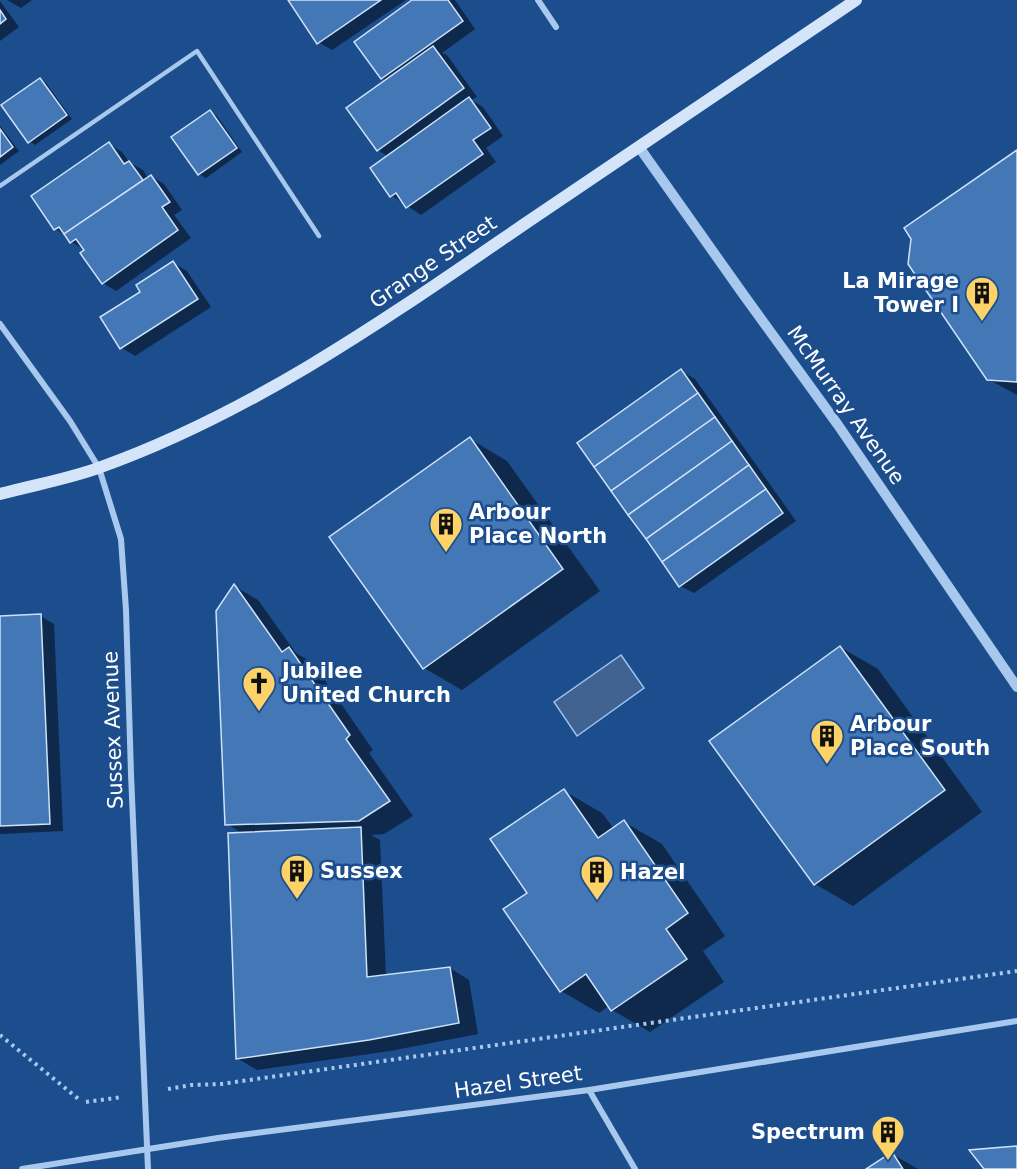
<svg xmlns="http://www.w3.org/2000/svg" width="1017" height="1169" font-family="'DejaVu Sans',sans-serif">
	<style>
		.water { fill: #406391; stroke: #9cc2ef; stroke-width: 1.5 }
		.shadow { fill: #0007 }
		.building { fill: #4477b5; stroke: #cee2f9; stroke-width: 1.5 }
		.lines { fill: none; stroke-linecap: round; stroke-linejoin: round }
		.path { stroke: #a9c8ed; stroke-width: 4; stroke-dasharray: 3 4.5; stroke-linecap: butt }
		.service { stroke: #a9c8ed; stroke-width: 4.5 }
		.minor { stroke: #a9c8ed; stroke-width: 6 }
		.tertiary { stroke: #a9c8ed; stroke-width: 10 }
		.secondary { stroke: #d5e5f9; stroke-width: 12 }
		.labels { text-anchor: middle; stroke-width: 5; stroke-linejoin: round; paint-order: stroke }
		.street-label { font-size: 21px; fill: #fff; stroke: #1c4d8d }
		.poi-label { font-size: 21px; font-weight: bold; fill: #fff; stroke: #1c4d8d; text-anchor: start }
	</style>
	<rect width="100%" height="100%" fill="#1c4d8d"/>
	<path class="water" d="M 621,655 L 644,688 L 577,736 L 554,702 Z"/>
	<g class="shadow">
		<path d="M 7,0 L 32,0 L 21,8 Z"/>
		<path d="M 289,0 L 406,0 L 332,50 L 318,42 Z"/>
		<path d="M 415,0 L 455,0 L 475,29 L 442,53 L 447,55 L 477,97 L 471,100 L 483,107 L 503,136 L 486,148 L 496,162 L 421,215 L 391,195 L 389,157 L 378,150 L 387,81 L 382,78 Z"/>
		<path d="M 0,1 L 19,27 L 0,41 Z"/>
		<path d="M 40,79 L 46,83 L 72,119 L 35,145 L 29,141 Z"/>
		<path d="M 210,112 L 217,116 L 242,152 L 206,178 L 199,174 Z"/>
		<path d="M 0,126 L 19,151 L 0,165 Z"/>
		<path d="M 109,144 L 122,152 L 130,163 L 143,170 L 148,178 L 151,176 L 164,184 L 182,210 L 174,215 L 191,238 L 116,291 L 103,283 L 86,250 L 71,242 L 67,236 L 55,229 Z"/>
		<path d="M 1017,152 L 1017,395 L 988,379 Z"/>
		<path d="M 173,263 L 187,271 L 211,307 L 135,356 L 122,348 L 102,318 L 142,292 Z"/>
		<path d="M 681,371 L 695,379 L 796,521 L 694,593 L 680,586 Z"/>
		<path d="M 470,439 L 507,461 L 600,591 L 462,690 L 424,668 Z"/>
		<path d="M 234,586 L 258,600 L 296,653 L 313,663 L 373,750 L 369,753 L 413,816 L 384,834 L 371,835 L 380,840 L 386,976 L 450,968 L 469,980 L 478,1034 L 390,1051 L 257,1070 L 237,1058 L 243,834 L 227,824 Z"/>
		<path d="M 40,616 L 54,624 L 63,831 L 0,834 L 0,618 Z"/>
		<path d="M 840,647 L 878,669 L 982,812 L 853,906 L 815,884 Z"/>
		<path d="M 564,791 L 602,813 L 614,829 L 624,822 L 662,844 L 725,936 L 703,951 L 724,982 L 650,1032 L 612,1010 L 609,1006 L 599,1013 L 561,991 L 529,893 Z"/>
		<path d="M 892,1154 L 918,1169 L 869,1169 Z"/>
	</g>
	<g class="building">
		<path d="M 288,0 L 381,0 L 317,44 Z"/>
		<path d="M 412,0 L 448,0 L 463,21 L 381,79 L 354,42 Z"/>
		<path d="M 0,10 L 6,19 L 0,24 Z"/>
		<path d="M 433,46 L 464,88 L 377,151 L 346,108 Z"/>
		<path d="M 40,78 L 67,115 L 28,143 L 1,105 Z"/>
		<path d="M 469,97 L 491,128 L 473,140 L 483,154 L 406,208 L 396,193 L 390,197 L 370,168 Z"/>
		<path d="M 210,110 L 237,148 L 198,175 L 171,137 Z"/>
		<path d="M 0,129 L 13,147 L 0,157 Z"/>
		<path d="M 109,142 L 124,164 L 129,161 L 143,180 L 64,234 L 59,227 L 54,230 L 31,196 Z"/>
		<path d="M 1017,150 L 1017,382 L 987,380 L 908,264 L 911,239 L 904,228 Z"/>
		<path d="M 151,175 L 170,202 L 162,207 L 178,230 L 102,284 L 80,253 L 84,250 L 76,239 L 70,243 L 64,234 Z"/>
		<path d="M 173,261 L 198,299 L 120,349 L 100,317 L 140,292 L 136,285 Z"/>
		<path d="M 681,369 L 698,393 L 594,467 L 577,443 Z"/>
		<path d="M 698,393 L 715,417 L 611,491 L 594,467 Z"/>
		<path d="M 715,417 L 732,441 L 628,515 L 611,491 Z"/>
		<path d="M 470,437 L 563,569 L 423,669 L 329,537 Z"/>
		<path d="M 732,441 L 749,465 L 646,539 L 628,515 Z"/>
		<path d="M 749,465 L 766,489 L 662,562 L 646,539 Z"/>
		<path d="M 766,489 L 783,513 L 679,587 L 662,562 Z"/>
		<path d="M 234,584 L 282,652 L 289,647 L 350,735 L 346,739 L 390,801 L 359,821 L 225,825 L 216,611 Z"/>
		<path d="M 41,614 L 50,824 L 0,826 L 0,616 Z"/>
		<path d="M 840,646 L 945,790 L 814,885 L 709,741 Z"/>
		<path d="M 564,789 L 598,838 L 624,820 L 688,913 L 666,929 L 687,959 L 611,1011 L 586,974 L 560,992 L 503,909 L 527,893 L 490,839 Z"/>
		<path d="M 361,827 L 367,977 L 450,967 L 459,1023 L 369,1040 L 236,1059 L 228,833 Z"/>
		<path d="M 1017,1146 L 1017,1169 L 984,1169 L 969,1150 Z"/>
		<path d="M 892,1152 L 903,1169 L 866,1169 Z"/>
	</g>
	<g class="lines">
		<g class="path">
			<path d="M 0,1035 L 81,1101"/>
			<path d="M 168,1089 L 191,1085 L 221,1084 L 1017,971"/>
			<path d="M 86,1102 L 122,1097"/>
		</g>
		<path class="service" d="M 0,186 L 197,51 L 319,236"/>
		<g class="minor">
			<path d="M 538,0 L 556,27"/>
			<path d="M 0,324 L 70,421 L 99,468 L 121,539 L 126,610 L 131,774 L 148,1169"/>
			<path d="M 589,1090 L 635,1169"/>
			<path d="M 22,1169 L 218,1138 L 589,1090 L 1017,1021"/>
		</g>
		<path class="tertiary" d="M 639,147 L 743,294 L 838,425 L 1017,687"/>
		<path class="secondary" d="M 0,494 C 33,485 69,479 101,467 C 257,411 393,314 529,221 C 638,148 747,74 856,0"/>
	</g>
	<defs>
		<symbol id="building-pin" viewBox="-11 -11 22 30"><path d="M0 17L-7.5 6A9.5 9.5 0 1 1 7.5 6Z" fill="#fdd266" stroke="#1c4d8d"/><path d="M-4-6H4V6H1V3H-1V6H-4ZM-2.5-4.3h1.7v1.8h-1.7ZM.8-4.3h1.7v1.8H.8ZM-2.5-1h1.7V.8h-1.7ZM.8-1h1.7V.8H.8Z" fill="#111"/></symbol>
		<symbol id="church-pin" viewBox="-11 -11 22 30"><path d="M0 17L-7.5 6A9.5 9.5 0 1 1 7.5 6Z" fill="#fdd266" stroke="#1c4d8d"/><path d="M-1.2-6h2.4v3.5h3.3v2.4h-3.3V6h-2.4V-.1h-3.3v-2.4h3.3Z" fill="#111"/></symbol>
	</defs>
	<g fill-rule="evenodd">
		<use href="#building-pin" x="963" y="274" width="38" height="52"/>
		<use href="#building-pin" x="427" y="505" width="38" height="52"/>
		<use href="#church-pin" x="240" y="664" width="38" height="52"/>
		<use href="#building-pin" x="808" y="717" width="38" height="52"/>
		<use href="#building-pin" x="278" y="852" width="38" height="52"/>
		<use href="#building-pin" x="578" y="853" width="38" height="52"/>
		<use href="#building-pin" x="869" y="1113" width="38" height="52"/>
	</g>
	<g class="labels">
		<g class="street-label">
			<text transform="translate(433 262) rotate(-34)" y="7">Grange Street</text>
			<text transform="translate(846 405) rotate(55)" y="7">McMurray Avenue</text>
			<text transform="translate(113 730) rotate(-92)" y="7">Sussex Avenue</text>
			<text transform="translate(518 1082) rotate(-8)" y="7">Hazel Street</text>
		</g>
		<g class="poi-label">
			<text x="959" y="288" text-anchor="end">La Mirage<tspan x="959" dy="24">Tower I</tspan></text>
			<text x="469" y="519">Arbour<tspan x="469" dy="24">Place North</tspan></text>
			<text x="282" y="678">Jubilee<tspan x="282" dy="24">United Church</tspan></text>
			<text x="850" y="731">Arbour<tspan x="850" dy="24">Place South</tspan></text>
			<text x="320" y="878">Sussex</text>
			<text x="620" y="879">Hazel</text>
			<text x="865" y="1139" text-anchor="end">Spectrum</text>
		</g>
	</g>
</svg>
